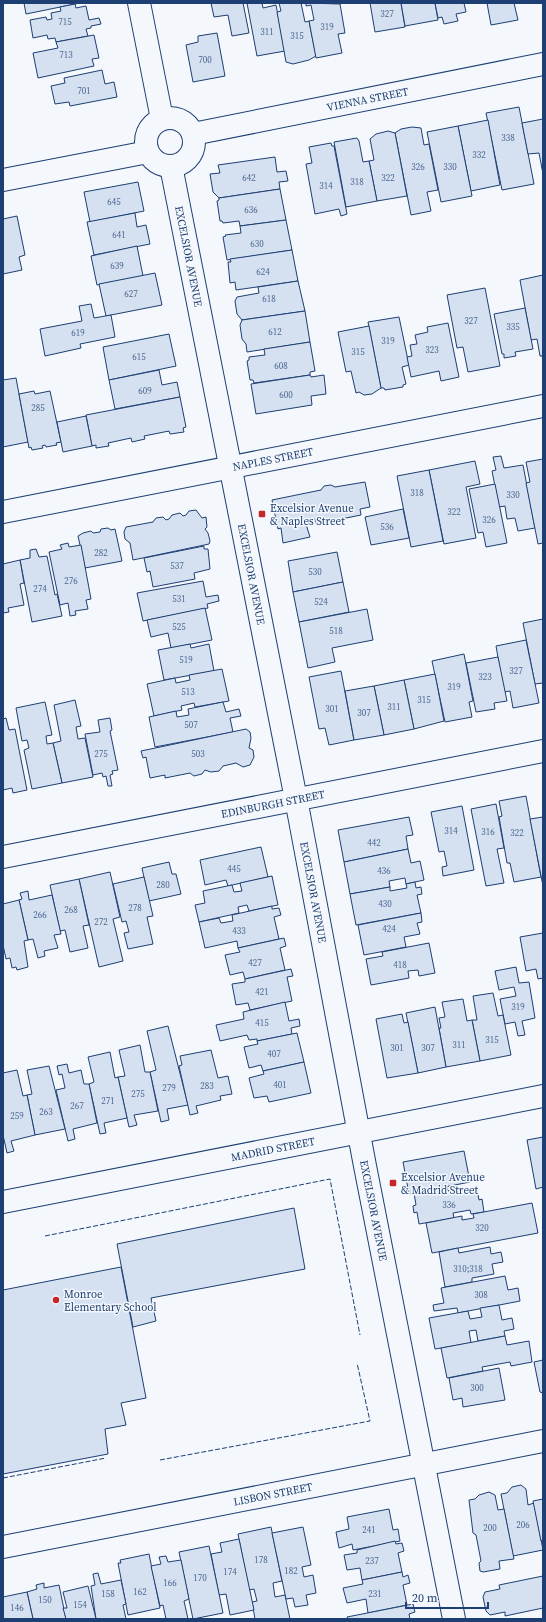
<svg xmlns="http://www.w3.org/2000/svg" width="546" height="1622" font-family="'Source Serif 4',serif">
	<style>
		.building { fill: #d5e0f0; stroke: #1d3f73 }
		.lines { fill: none; stroke-linecap: round; stroke-linejoin: round }
		.street-casing { stroke: #1d3f73; stroke-width: 24 }
		.street { stroke: #f4f7fb; stroke-width: 22 }
		.fence { stroke: #1d3f73; stroke-width: 1; stroke-dasharray: 5 2; stroke-linecap: butt }
		.poi-dot { fill: #c62828; stroke: #f4f7fb; stroke-width: 1.5 }
		.labels { text-anchor: middle; stroke-width: 3; stroke-linejoin: round; paint-order: stroke }
		.number-label { font-size: 9px; fill: #4b6792 }
		.street-label { font-size: 11px; fill: #1d3f73; stroke: #f4f7fb }
		.poi-label { font-size: 11px; fill: #1d3f73; stroke: #f4f7fb; text-anchor: start }
	</style>
	<rect width="100%" height="100%" fill="#f4f7fb"/>
	<g class="building">
		<path d="M 24,3 L 80,3 L 26,14 Z"/>
		<path d="M 211,3 L 243,3 L 249,33 L 232,36 L 228,15 L 214,17 Z"/>
		<path d="M 247,3 L 262,3 L 263,8 L 276,5 L 285,51 L 257,56 Z"/>
		<path d="M 279,3 L 301,3 L 305,22 L 309,21 L 316,56 L 309,60 L 293,64 L 286,62 L 277,12 L 281,11 Z"/>
		<path d="M 306,3 L 340,4 L 345,33 L 338,34 L 342,53 L 316,58 L 309,21 L 314,20 L 311,5 L 306,6 Z"/>
		<path d="M 370,3 L 401,3 L 405,27 L 375,32 Z"/>
		<path d="M 401,3 L 435,3 L 438,20 L 405,26 Z"/>
		<path d="M 435,3 L 464,3 L 466,12 L 456,14 L 458,21 L 444,24 L 442,17 L 438,18 Z"/>
		<path d="M 487,3 L 514,3 L 518,20 L 491,25 Z"/>
		<path d="M 75,4 L 76,8 L 86,6 L 89,20 L 99,18 L 101,24 L 91,26 L 91,28 L 86,29 L 88,36 L 56,42 L 55,38 L 48,39 L 47,35 L 33,38 L 30,20 L 46,17 L 47,20 L 52,19 L 51,13 L 61,11 L 60,7 Z"/>
		<path d="M 217,33 L 225,76 L 193,82 L 186,45 L 198,42 L 198,36 Z"/>
		<path d="M 94,35 L 99,58 L 92,59 L 94,66 L 38,78 L 33,53 L 58,48 L 56,42 Z"/>
		<path d="M 102,70 L 105,84 L 114,82 L 117,97 L 70,106 L 69,102 L 55,104 L 51,86 L 65,83 L 64,78 Z"/>
		<path d="M 519,107 L 534,184 L 502,190 L 486,113 Z"/>
		<path d="M 543,119 L 543,174 L 539,153 L 528,154 L 522,123 Z"/>
		<path d="M 488,120 L 500,185 L 471,191 L 458,126 Z"/>
		<path d="M 458,126 L 472,196 L 441,202 L 427,132 Z"/>
		<path d="M 412,127 L 421,128 L 424,145 L 429,144 L 438,190 L 427,192 L 431,211 L 411,215 L 395,133 L 401,129 Z"/>
		<path d="M 388,131 L 395,133 L 407,196 L 377,201 L 369,161 L 374,160 L 370,139 L 376,134 Z"/>
		<path d="M 357,138 L 359,141 L 363,162 L 369,161 L 377,201 L 346,207 L 334,142 Z"/>
		<path d="M 331,143 L 332,146 L 334,146 L 347,214 L 341,216 L 339,209 L 315,214 L 306,164 L 312,163 L 309,147 Z"/>
		<path d="M 275,157 L 277,172 L 286,171 L 288,181 L 279,182 L 280,189 L 219,198 L 213,192 L 210,174 L 220,173 L 218,165 Z"/>
		<path d="M 138,182 L 144,211 L 90,222 L 84,192 Z"/>
		<path d="M 280,189 L 286,220 L 240,226 L 239,221 L 223,223 L 222,221 L 220,221 L 217,201 L 219,200 L 219,198 Z"/>
		<path d="M 135,213 L 137,227 L 146,225 L 150,244 L 94,255 L 87,222 Z"/>
		<path d="M 17,216 L 25,255 L 19,257 L 22,270 L 3,274 L 3,219 Z"/>
		<path d="M 286,220 L 292,250 L 227,260 L 223,237 L 226,236 L 225,235 L 241,233 L 240,226 Z"/>
		<path d="M 137,246 L 143,276 L 97,285 L 91,256 Z"/>
		<path d="M 292,250 L 298,281 L 236,290 L 235,282 L 230,283 L 228,262 L 231,262 L 230,259 Z"/>
		<path d="M 155,273 L 162,305 L 106,316 L 99,284 Z"/>
		<path d="M 543,275 L 543,359 L 542,356 L 540,356 L 537,339 L 531,340 L 520,280 Z"/>
		<path d="M 298,281 L 305,311 L 242,320 L 237,314 L 235,301 L 237,297 L 259,293 L 258,287 Z"/>
		<path d="M 485,288 L 500,366 L 468,372 L 463,347 L 457,348 L 447,295 Z"/>
		<path d="M 91,304 L 94,318 L 111,315 L 115,337 L 80,344 L 81,348 L 45,356 L 40,329 L 82,321 L 79,306 Z"/>
		<path d="M 525,308 L 533,349 L 515,352 L 516,356 L 504,358 L 504,354 L 502,354 L 494,314 Z"/>
		<path d="M 305,311 L 310,342 L 247,352 L 246,344 L 242,339 L 240,325 L 242,320 Z"/>
		<path d="M 399,317 L 409,365 L 402,367 L 406,384 L 403,385 L 403,387 L 385,390 L 384,388 L 381,388 L 368,322 Z"/>
		<path d="M 448,323 L 459,377 L 441,381 L 439,371 L 411,377 L 407,357 L 412,356 L 410,345 L 417,344 L 415,335 L 428,332 L 427,327 Z"/>
		<path d="M 369,326 L 381,388 L 372,394 L 364,395 L 359,392 L 356,393 L 351,371 L 346,372 L 338,332 Z"/>
		<path d="M 169,334 L 176,366 L 109,380 L 103,347 Z"/>
		<path d="M 310,342 L 315,371 L 310,372 L 310,375 L 254,383 L 253,380 L 250,380 L 247,361 L 249,360 L 249,357 L 265,355 L 264,349 Z"/>
		<path d="M 159,370 L 162,385 L 177,382 L 180,397 L 115,409 L 109,380 Z"/>
		<path d="M 310,375 L 311,377 L 324,375 L 326,394 L 311,396 L 312,405 L 256,414 L 251,384 Z"/>
		<path d="M 16,378 L 28,442 L 3,447 L 3,380 Z"/>
		<path d="M 34,391 L 35,394 L 50,391 L 61,442 L 56,443 L 57,445 L 46,447 L 45,445 L 42,446 L 43,448 L 32,450 L 31,447 L 29,448 L 19,394 Z"/>
		<path d="M 180,397 L 186,427 L 183,428 L 184,432 L 170,434 L 169,431 L 144,436 L 145,439 L 132,442 L 131,438 L 108,443 L 109,446 L 96,448 L 96,445 L 92,446 L 86,415 Z"/>
		<path d="M 86,416 L 92,446 L 63,452 L 57,422 Z"/>
		<path d="M 501,456 L 504,468 L 523,465 L 535,528 L 518,531 L 515,518 L 507,519 L 505,506 L 499,507 L 492,471 L 496,470 L 493,457 Z"/>
		<path d="M 543,459 L 543,543 L 538,544 L 526,483 L 530,482 L 526,462 Z"/>
		<path d="M 475,461 L 480,484 L 466,487 L 476,538 L 444,544 L 429,470 Z"/>
		<path d="M 429,470 L 443,541 L 411,547 L 397,476 Z"/>
		<path d="M 365,482 L 370,507 L 360,509 L 361,515 L 316,524 L 315,519 L 305,521 L 310,537 L 283,543 L 281,528 L 278,529 L 272,500 L 321,490 L 324,486 L 331,485 L 335,487 Z"/>
		<path d="M 495,484 L 507,543 L 486,547 L 483,532 L 478,533 L 469,489 Z"/>
		<path d="M 403,509 L 409,538 L 371,545 L 365,517 Z"/>
		<path d="M 196,510 L 202,518 L 206,517 L 207,527 L 205,529 L 208,533 L 210,541 L 209,544 L 133,560 L 130,543 L 125,539 L 124,532 L 126,527 L 153,522 L 156,518 L 163,517 L 166,520 L 169,519 L 172,515 L 180,513 L 183,516 L 186,515 L 189,511 Z"/>
		<path d="M 108,528 L 111,530 L 115,529 L 122,561 L 85,568 L 78,536 L 83,533 L 91,531 L 93,533 L 100,532 L 101,529 Z"/>
		<path d="M 68,543 L 69,547 L 81,545 L 91,599 L 86,600 L 88,609 L 75,611 L 76,615 L 70,616 L 68,603 L 60,605 L 49,552 L 62,549 L 60,545 Z"/>
		<path d="M 204,546 L 204,549 L 208,549 L 210,569 L 194,573 L 195,579 L 153,587 L 150,571 L 147,572 L 144,558 Z"/>
		<path d="M 36,549 L 39,557 L 47,556 L 55,595 L 57,594 L 62,616 L 32,622 L 20,560 L 30,558 L 30,550 Z"/>
		<path d="M 337,552 L 343,582 L 293,592 L 288,561 Z"/>
		<path d="M 20,560 L 24,583 L 20,584 L 24,605 L 8,608 L 9,612 L 3,613 L 3,564 Z"/>
		<path d="M 203,581 L 206,597 L 218,595 L 219,601 L 207,604 L 208,608 L 143,621 L 137,593 Z"/>
		<path d="M 343,582 L 349,612 L 299,622 L 293,592 Z"/>
		<path d="M 205,608 L 212,640 L 171,648 L 168,633 L 151,637 L 147,620 Z"/>
		<path d="M 367,609 L 373,640 L 332,648 L 335,662 L 308,668 L 299,622 Z"/>
		<path d="M 543,619 L 543,683 L 535,684 L 523,623 Z"/>
		<path d="M 526,640 L 539,703 L 513,708 L 510,691 L 504,692 L 496,646 Z"/>
		<path d="M 190,644 L 191,648 L 209,644 L 214,671 L 164,680 L 158,650 Z"/>
		<path d="M 464,654 L 473,701 L 469,702 L 472,717 L 445,722 L 432,661 Z"/>
		<path d="M 498,657 L 507,701 L 494,703 L 495,709 L 476,712 L 466,663 Z"/>
		<path d="M 222,669 L 229,701 L 195,707 L 194,703 L 181,706 L 182,710 L 154,716 L 147,684 L 175,678 L 176,683 L 190,680 L 189,675 Z"/>
		<path d="M 341,671 L 354,740 L 329,745 L 325,728 L 319,729 L 309,677 Z"/>
		<path d="M 435,674 L 444,721 L 414,729 L 404,680 Z"/>
		<path d="M 404,680 L 414,729 L 384,735 L 374,686 Z"/>
		<path d="M 374,686 L 384,735 L 354,740 L 345,691 Z"/>
		<path d="M 75,700 L 81,726 L 76,727 L 78,739 L 85,738 L 93,777 L 62,783 L 53,743 L 61,741 L 54,705 Z"/>
		<path d="M 45,702 L 52,735 L 46,736 L 47,744 L 53,743 L 62,783 L 32,789 L 24,750 L 29,748 L 27,740 L 22,741 L 16,708 Z"/>
		<path d="M 223,702 L 226,712 L 239,709 L 241,716 L 230,718 L 233,732 L 155,747 L 149,717 L 176,711 L 177,717 L 189,715 L 188,709 Z"/>
		<path d="M 6,718 L 9,730 L 15,729 L 27,790 L 13,793 L 12,788 L 3,790 L 3,719 Z"/>
		<path d="M 110,718 L 112,730 L 110,731 L 118,770 L 112,771 L 113,774 L 110,775 L 112,786 L 108,786 L 106,776 L 103,777 L 102,773 L 93,775 L 85,734 L 100,732 L 98,720 Z"/>
		<path d="M 246,729 L 250,732 L 251,738 L 249,748 L 253,750 L 254,757 L 250,765 L 243,767 L 236,763 L 223,766 L 219,771 L 211,772 L 205,770 L 202,774 L 194,776 L 190,773 L 165,778 L 165,775 L 150,778 L 146,757 L 143,758 L 141,751 Z"/>
		<path d="M 526,796 L 541,877 L 514,882 L 510,863 L 507,863 L 499,817 L 502,816 L 499,801 Z"/>
		<path d="M 496,804 L 504,848 L 497,849 L 504,883 L 486,886 L 471,809 Z"/>
		<path d="M 462,806 L 474,870 L 443,876 L 442,867 L 447,866 L 444,851 L 439,852 L 431,812 Z"/>
		<path d="M 409,817 L 413,835 L 406,836 L 408,849 L 344,862 L 338,830 Z"/>
		<path d="M 543,817 L 543,886 L 530,819 Z"/>
		<path d="M 261,847 L 268,877 L 228,886 L 226,880 L 205,885 L 200,860 Z"/>
		<path d="M 408,849 L 411,863 L 420,861 L 424,880 L 406,884 L 405,878 L 389,881 L 390,887 L 350,894 L 344,862 Z"/>
		<path d="M 169,862 L 172,874 L 176,874 L 181,894 L 149,901 L 142,868 Z"/>
		<path d="M 110,872 L 120,917 L 113,919 L 123,961 L 99,967 L 79,879 Z"/>
		<path d="M 272,876 L 278,905 L 249,911 L 247,905 L 238,907 L 239,913 L 199,922 L 195,905 L 205,903 L 203,891 L 232,885 L 234,892 L 242,891 L 240,883 Z"/>
		<path d="M 144,877 L 153,916 L 147,917 L 153,944 L 128,949 L 124,933 L 129,932 L 126,921 L 122,922 L 113,884 Z"/>
		<path d="M 79,879 L 89,925 L 83,926 L 88,948 L 70,952 L 65,930 L 60,931 L 50,885 Z"/>
		<path d="M 415,882 L 416,888 L 421,887 L 422,894 L 417,895 L 421,913 L 356,925 L 350,894 L 390,887 L 390,891 L 407,888 L 406,884 Z"/>
		<path d="M 28,891 L 29,900 L 52,895 L 61,934 L 54,935 L 58,948 L 44,951 L 45,956 L 38,958 L 33,939 L 28,940 L 19,900 L 22,899 L 20,893 Z"/>
		<path d="M 19,900 L 28,940 L 24,941 L 28,967 L 17,970 L 16,967 L 12,968 L 10,958 L 6,959 L 3,945 L 3,904 Z"/>
		<path d="M 272,906 L 272,909 L 279,908 L 281,915 L 274,917 L 279,939 L 238,948 L 237,941 L 205,948 L 199,922 L 219,918 L 221,923 L 233,921 L 232,915 Z"/>
		<path d="M 421,913 L 422,922 L 417,923 L 420,934 L 404,937 L 406,947 L 364,955 L 358,925 Z"/>
		<path d="M 543,933 L 543,978 L 538,979 L 536,969 L 526,971 L 520,937 Z"/>
		<path d="M 284,938 L 286,946 L 280,948 L 285,970 L 245,979 L 243,972 L 230,975 L 225,955 L 240,952 L 238,948 Z"/>
		<path d="M 429,943 L 435,973 L 419,976 L 418,970 L 408,971 L 409,978 L 371,985 L 366,959 L 383,956 L 382,952 Z"/>
		<path d="M 516,967 L 519,983 L 529,982 L 535,1018 L 522,1021 L 525,1035 L 518,1036 L 515,1022 L 505,1024 L 500,999 L 516,996 L 514,987 L 499,990 L 495,971 Z"/>
		<path d="M 291,969 L 293,976 L 287,977 L 292,1001 L 250,1010 L 248,1003 L 236,1005 L 232,984 L 245,982 L 245,979 Z"/>
		<path d="M 493,993 L 498,1016 L 503,1015 L 511,1055 L 480,1061 L 472,1020 L 477,1020 L 473,996 Z"/>
		<path d="M 463,999 L 467,1021 L 472,1020 L 480,1061 L 446,1067 L 439,1028 L 441,1028 L 439,1018 L 445,1017 L 442,1002 Z"/>
		<path d="M 285,1002 L 289,1021 L 299,1019 L 300,1026 L 291,1028 L 292,1034 L 257,1041 L 257,1039 L 249,1040 L 247,1035 L 220,1041 L 216,1025 L 244,1019 L 243,1012 Z"/>
		<path d="M 435,1007 L 446,1067 L 418,1073 L 406,1013 Z"/>
		<path d="M 402,1014 L 404,1023 L 408,1022 L 418,1073 L 387,1078 L 376,1019 Z"/>
		<path d="M 168,1026 L 188,1105 L 167,1109 L 169,1120 L 161,1122 L 150,1072 L 156,1070 L 147,1031 Z"/>
		<path d="M 297,1033 L 304,1062 L 263,1071 L 261,1065 L 249,1068 L 244,1047 L 258,1044 L 257,1041 Z"/>
		<path d="M 140,1045 L 145,1072 L 150,1072 L 158,1111 L 134,1115 L 137,1125 L 129,1127 L 118,1077 L 125,1076 L 119,1050 Z"/>
		<path d="M 211,1050 L 218,1078 L 228,1076 L 232,1094 L 220,1096 L 221,1100 L 196,1106 L 198,1113 L 190,1115 L 179,1066 L 182,1065 L 180,1056 Z"/>
		<path d="M 110,1052 L 115,1078 L 118,1077 L 127,1118 L 104,1123 L 106,1133 L 100,1134 L 89,1084 L 94,1082 L 88,1057 Z"/>
		<path d="M 304,1062 L 311,1093 L 269,1102 L 267,1096 L 254,1098 L 249,1078 L 264,1074 L 263,1071 Z"/>
		<path d="M 67,1064 L 69,1073 L 81,1070 L 84,1084 L 89,1084 L 97,1123 L 73,1129 L 75,1139 L 68,1141 L 56,1090 L 65,1088 L 62,1074 L 59,1075 L 57,1066 Z"/>
		<path d="M 49,1066 L 65,1129 L 35,1135 L 27,1095 L 32,1094 L 27,1070 Z"/>
		<path d="M 17,1070 L 23,1096 L 27,1095 L 35,1135 L 11,1141 L 14,1151 L 7,1153 L 3,1135 L 3,1073 Z"/>
		<path d="M 543,1137 L 543,1187 L 536,1189 L 527,1140 Z"/>
		<path d="M 464,1151 L 470,1182 L 409,1194 L 403,1162 Z"/>
		<path d="M 447,1187 L 448,1191 L 467,1188 L 467,1190 L 477,1189 L 479,1200 L 482,1199 L 484,1212 L 471,1214 L 470,1210 L 453,1213 L 454,1218 L 419,1224 L 417,1212 L 414,1213 L 413,1206 L 416,1205 L 414,1193 Z"/>
		<path d="M 532,1203 L 538,1233 L 432,1253 L 426,1223 L 462,1216 L 462,1220 L 474,1218 L 473,1214 Z"/>
		<path d="M 294,1208 L 305,1269 L 151,1298 L 156,1321 L 133,1327 L 117,1244 Z"/>
		<path d="M 490,1247 L 491,1254 L 501,1252 L 503,1262 L 492,1264 L 494,1274 L 472,1278 L 472,1282 L 445,1287 L 439,1252 L 458,1248 L 459,1253 Z"/>
		<path d="M 121,1267 L 146,1398 L 121,1403 L 126,1425 L 105,1429 L 108,1454 L 3,1474 L 3,1290 Z"/>
		<path d="M 505,1276 L 508,1290 L 518,1288 L 520,1301 L 458,1313 L 457,1308 L 434,1311 L 433,1305 L 444,1303 L 441,1288 Z"/>
		<path d="M 499,1305 L 502,1320 L 512,1318 L 514,1329 L 504,1331 L 505,1336 L 478,1341 L 476,1330 L 469,1331 L 471,1343 L 435,1349 L 429,1318 L 468,1311 L 470,1319 L 482,1317 L 480,1308 Z"/>
		<path d="M 505,1336 L 507,1345 L 529,1341 L 532,1362 L 511,1366 L 510,1362 L 482,1367 L 483,1371 L 447,1378 L 441,1348 Z"/>
		<path d="M 543,1360 L 543,1393 L 540,1392 L 534,1362 Z"/>
		<path d="M 499,1368 L 505,1400 L 463,1407 L 462,1398 L 453,1400 L 449,1378 Z"/>
		<path d="M 521,1485 L 526,1489 L 528,1505 L 534,1503 L 543,1550 L 513,1556 L 501,1494 L 507,1493 L 512,1487 Z"/>
		<path d="M 489,1492 L 495,1495 L 498,1510 L 504,1509 L 514,1559 L 499,1561 L 500,1569 L 483,1572 L 480,1571 L 479,1563 L 481,1561 L 476,1535 L 473,1533 L 469,1500 L 475,1499 L 479,1495 Z"/>
		<path d="M 543,1499 L 543,1540 L 541,1541 L 533,1501 Z"/>
		<path d="M 389,1509 L 393,1530 L 398,1529 L 400,1541 L 353,1550 L 352,1544 L 339,1548 L 336,1532 L 349,1529 L 347,1517 Z"/>
		<path d="M 271,1527 L 282,1581 L 273,1583 L 275,1597 L 285,1595 L 290,1619 L 255,1619 L 252,1602 L 257,1601 L 254,1589 L 249,1590 L 238,1534 Z"/>
		<path d="M 303,1527 L 311,1565 L 302,1567 L 304,1577 L 313,1575 L 316,1593 L 306,1595 L 308,1605 L 295,1607 L 293,1598 L 286,1599 L 272,1533 Z"/>
		<path d="M 239,1539 L 254,1610 L 230,1615 L 226,1594 L 219,1595 L 211,1554 L 222,1552 L 220,1543 Z"/>
		<path d="M 395,1541 L 396,1544 L 402,1543 L 404,1551 L 398,1553 L 402,1572 L 362,1580 L 360,1568 L 347,1570 L 344,1555 L 357,1553 L 357,1550 Z"/>
		<path d="M 209,1546 L 223,1613 L 193,1619 L 179,1552 Z"/>
		<path d="M 149,1554 L 160,1608 L 128,1615 L 118,1563 L 121,1563 L 120,1560 Z"/>
		<path d="M 166,1556 L 168,1562 L 181,1560 L 189,1599 L 184,1601 L 188,1619 L 166,1619 L 163,1605 L 160,1606 L 151,1566 L 161,1564 L 159,1557 Z"/>
		<path d="M 402,1572 L 403,1577 L 408,1575 L 410,1583 L 403,1585 L 407,1605 L 368,1613 L 366,1599 L 347,1603 L 343,1588 L 363,1584 L 362,1580 Z"/>
		<path d="M 98,1573 L 101,1584 L 121,1580 L 126,1604 L 123,1605 L 126,1619 L 96,1619 L 91,1586 L 95,1585 L 93,1574 Z"/>
		<path d="M 543,1576 L 543,1608 L 505,1616 L 505,1612 L 490,1615 L 486,1611 L 483,1597 L 485,1592 L 500,1589 L 499,1585 Z"/>
		<path d="M 44,1583 L 44,1588 L 59,1585 L 66,1619 L 33,1619 L 27,1592 L 37,1589 L 36,1585 Z"/>
		<path d="M 88,1586 L 96,1619 L 66,1619 L 63,1608 L 67,1608 L 63,1592 Z"/>
		<path d="M 27,1592 L 33,1619 L 3,1619 L 3,1597 Z"/>
		<path d="M 413,1604 L 415,1612 L 409,1614 L 410,1619 L 348,1619 L 347,1617 Z"/>
	</g>
	<g class="lines">
		<defs>
			<g id="street">
				<path d="M 139,3 L 162,119"/>
				<circle cx="170" cy="142" r="24"/>
				<path id="s1" d="M 193,134 L 543,64"/>
				<path id="s2" d="M 171,166 L 296,799 L 365,1166 L 454,1619"/>
				<path d="M 3,180 L 148,152"/>
				<path id="s3" d="M 3,512 L 543,406"/>
				<path id="s4" d="M 3,857 L 543,751"/>
				<path id="s5" d="M 3,1202 L 543,1096"/>
				<path id="s6" d="M 3,1547 L 543,1441"/>
			</g>
		</defs>
		<use href="#street" class="street-casing"/>
		<use href="#street" class="street"/>
		<g class="fence">
			<path d="M 45,1236 L 330,1179 L 360,1335"/>
			<path d="M 160,1460 L 370,1421 L 357,1363"/>
			<path d="M 3,1478 L 106,1458"/>
		</g>
	</g>
	<g class="poi-dot">
		<rect x="258" y="510" width="8" height="8" rx="2"/>
		<rect x="389" y="1179" width="8" height="8" rx="2"/>
		<circle cx="56" cy="1300" r="4"/>
	</g>
	<g class="labels">
		<g class="number-label">
			<text x="387" y="17">327</text>
			<text x="65" y="25">715</text>
			<text x="327" y="30">319</text>
			<text x="267" y="35">311</text>
			<text x="297" y="39">315</text>
			<text x="66" y="58">713</text>
			<text x="205" y="63">700</text>
			<text x="84" y="94">701</text>
			<text x="508" y="141">338</text>
			<text x="479" y="158">332</text>
			<text x="418" y="170">326</text>
			<text x="450" y="170">330</text>
			<text x="249" y="181">642</text>
			<text x="388" y="181">322</text>
			<text x="357" y="185">318</text>
			<text x="326" y="189">314</text>
			<text x="114" y="205">645</text>
			<text x="251" y="213">636</text>
			<text x="119" y="238">641</text>
			<text x="257" y="247">630</text>
			<text x="117" y="269">639</text>
			<text x="263" y="275">624</text>
			<text x="131" y="297">627</text>
			<text x="269" y="302">618</text>
			<text x="471" y="324">327</text>
			<text x="513" y="330">335</text>
			<text x="275" y="335">612</text>
			<text x="78" y="336">619</text>
			<text x="388" y="344">319</text>
			<text x="432" y="353">323</text>
			<text x="358" y="355">315</text>
			<text x="139" y="360">615</text>
			<text x="281" y="369">608</text>
			<text x="145" y="394">609</text>
			<text x="286" y="398">600</text>
			<text x="38" y="411">285</text>
			<text x="417" y="496">318</text>
			<text x="513" y="498">330</text>
			<text x="454" y="515">322</text>
			<text x="489" y="523">326</text>
			<text x="387" y="530">536</text>
			<text x="101" y="556">282</text>
			<text x="177" y="569">537</text>
			<text x="315" y="575">530</text>
			<text x="71" y="584">276</text>
			<text x="40" y="592">274</text>
			<text x="179" y="602">531</text>
			<text x="321" y="605">524</text>
			<text x="179" y="630">525</text>
			<text x="336" y="634">518</text>
			<text x="186" y="663">519</text>
			<text x="516" y="674">327</text>
			<text x="485" y="680">323</text>
			<text x="454" y="690">319</text>
			<text x="188" y="695">513</text>
			<text x="424" y="703">315</text>
			<text x="394" y="710">311</text>
			<text x="332" y="712">301</text>
			<text x="364" y="716">307</text>
			<text x="191" y="728">507</text>
			<text x="101" y="757">275</text>
			<text x="198" y="757">503</text>
			<text x="451" y="834">314</text>
			<text x="488" y="835">316</text>
			<text x="517" y="836">322</text>
			<text x="374" y="846">442</text>
			<text x="234" y="872">445</text>
			<text x="384" y="874">436</text>
			<text x="163" y="888">280</text>
			<text x="385" y="907">430</text>
			<text x="135" y="911">278</text>
			<text x="71" y="913">268</text>
			<text x="40" y="918">266</text>
			<text x="101" y="925">272</text>
			<text x="389" y="932">424</text>
			<text x="239" y="934">433</text>
			<text x="255" y="966">427</text>
			<text x="400" y="968">418</text>
			<text x="262" y="995">421</text>
			<text x="518" y="1010">319</text>
			<text x="262" y="1026">415</text>
			<text x="492" y="1043">315</text>
			<text x="459" y="1048">311</text>
			<text x="397" y="1051">301</text>
			<text x="428" y="1051">307</text>
			<text x="274" y="1057">407</text>
			<text x="280" y="1088">401</text>
			<text x="207" y="1089">283</text>
			<text x="169" y="1091">279</text>
			<text x="138" y="1097">275</text>
			<text x="108" y="1104">271</text>
			<text x="77" y="1109">267</text>
			<text x="46" y="1115">263</text>
			<text x="17" y="1119">259</text>
			<text x="449" y="1208">336</text>
			<text x="482" y="1231">320</text>
			<text x="468" y="1272">310;318</text>
			<text x="481" y="1298">308</text>
			<text x="477" y="1391">300</text>
			<text x="523" y="1528">206</text>
			<text x="490" y="1531">200</text>
			<text x="369" y="1533">241</text>
			<text x="261" y="1563">178</text>
			<text x="372" y="1564">237</text>
			<text x="291" y="1574">182</text>
			<text x="230" y="1575">174</text>
			<text x="200" y="1581">170</text>
			<text x="170" y="1586">166</text>
			<text x="140" y="1595">162</text>
			<text x="108" y="1597">158</text>
			<text x="375" y="1597">231</text>
			<text x="45" y="1603">150</text>
			<text x="80" y="1608">154</text>
			<text x="17" y="1611">146</text>
		</g>
		<g class="street-label">
			<text dy="4" stroke="none"><textPath href="#s1" startOffset="178">VIENNA STREET</textPath></text>
			<text dy="4" stroke="none"><textPath href="#s2" startOffset="92">EXCELSIOR AVENUE</textPath></text>
			<text dy="4" stroke="none"><textPath href="#s3" startOffset="275">NAPLES STREET</textPath></text>
			<text dy="4" stroke="none"><textPath href="#s2" startOffset="416">EXCELSIOR AVENUE</textPath></text>
			<text dy="4" stroke="none"><textPath href="#s4" startOffset="275">EDINBURGH STREET</textPath></text>
			<text dy="4" stroke="none"><textPath href="#s2" startOffset="740">EXCELSIOR AVENUE</textPath></text>
			<text dy="4" stroke="none"><textPath href="#s5" startOffset="275">MADRID STREET</textPath></text>
			<text dy="4" stroke="none"><textPath href="#s2" startOffset="1064">EXCELSIOR AVENUE</textPath></text>
			<text dy="4" stroke="none"><textPath href="#s6" startOffset="275">LISBON STREET</textPath></text>
		</g>
		<g class="poi-label">
			<text x="270" y="512">Excelsior Avenue<tspan x="270" dy="13">&amp; Naples Street</tspan></text>
			<text x="401" y="1181">Excelsior Avenue<tspan x="401" dy="13">&amp; Madrid Street</tspan></text>
			<text x="64" y="1298">Monroe<tspan x="64" dy="13">Elementary School</tspan></text>
		</g>
	</g>
	<rect width="546" height="1622" fill="none" stroke="#1d3f73" stroke-width="8"/>
	<path d="M406 1602v6h82v-6" fill="none" stroke="#1d3f73" stroke-width="2"/>
	<text x="412" y="1602" font-size="12" fill="#1d3f73" stroke="#f4f7fb" stroke-width="3" paint-order="stroke">20 m</text>
</svg>
